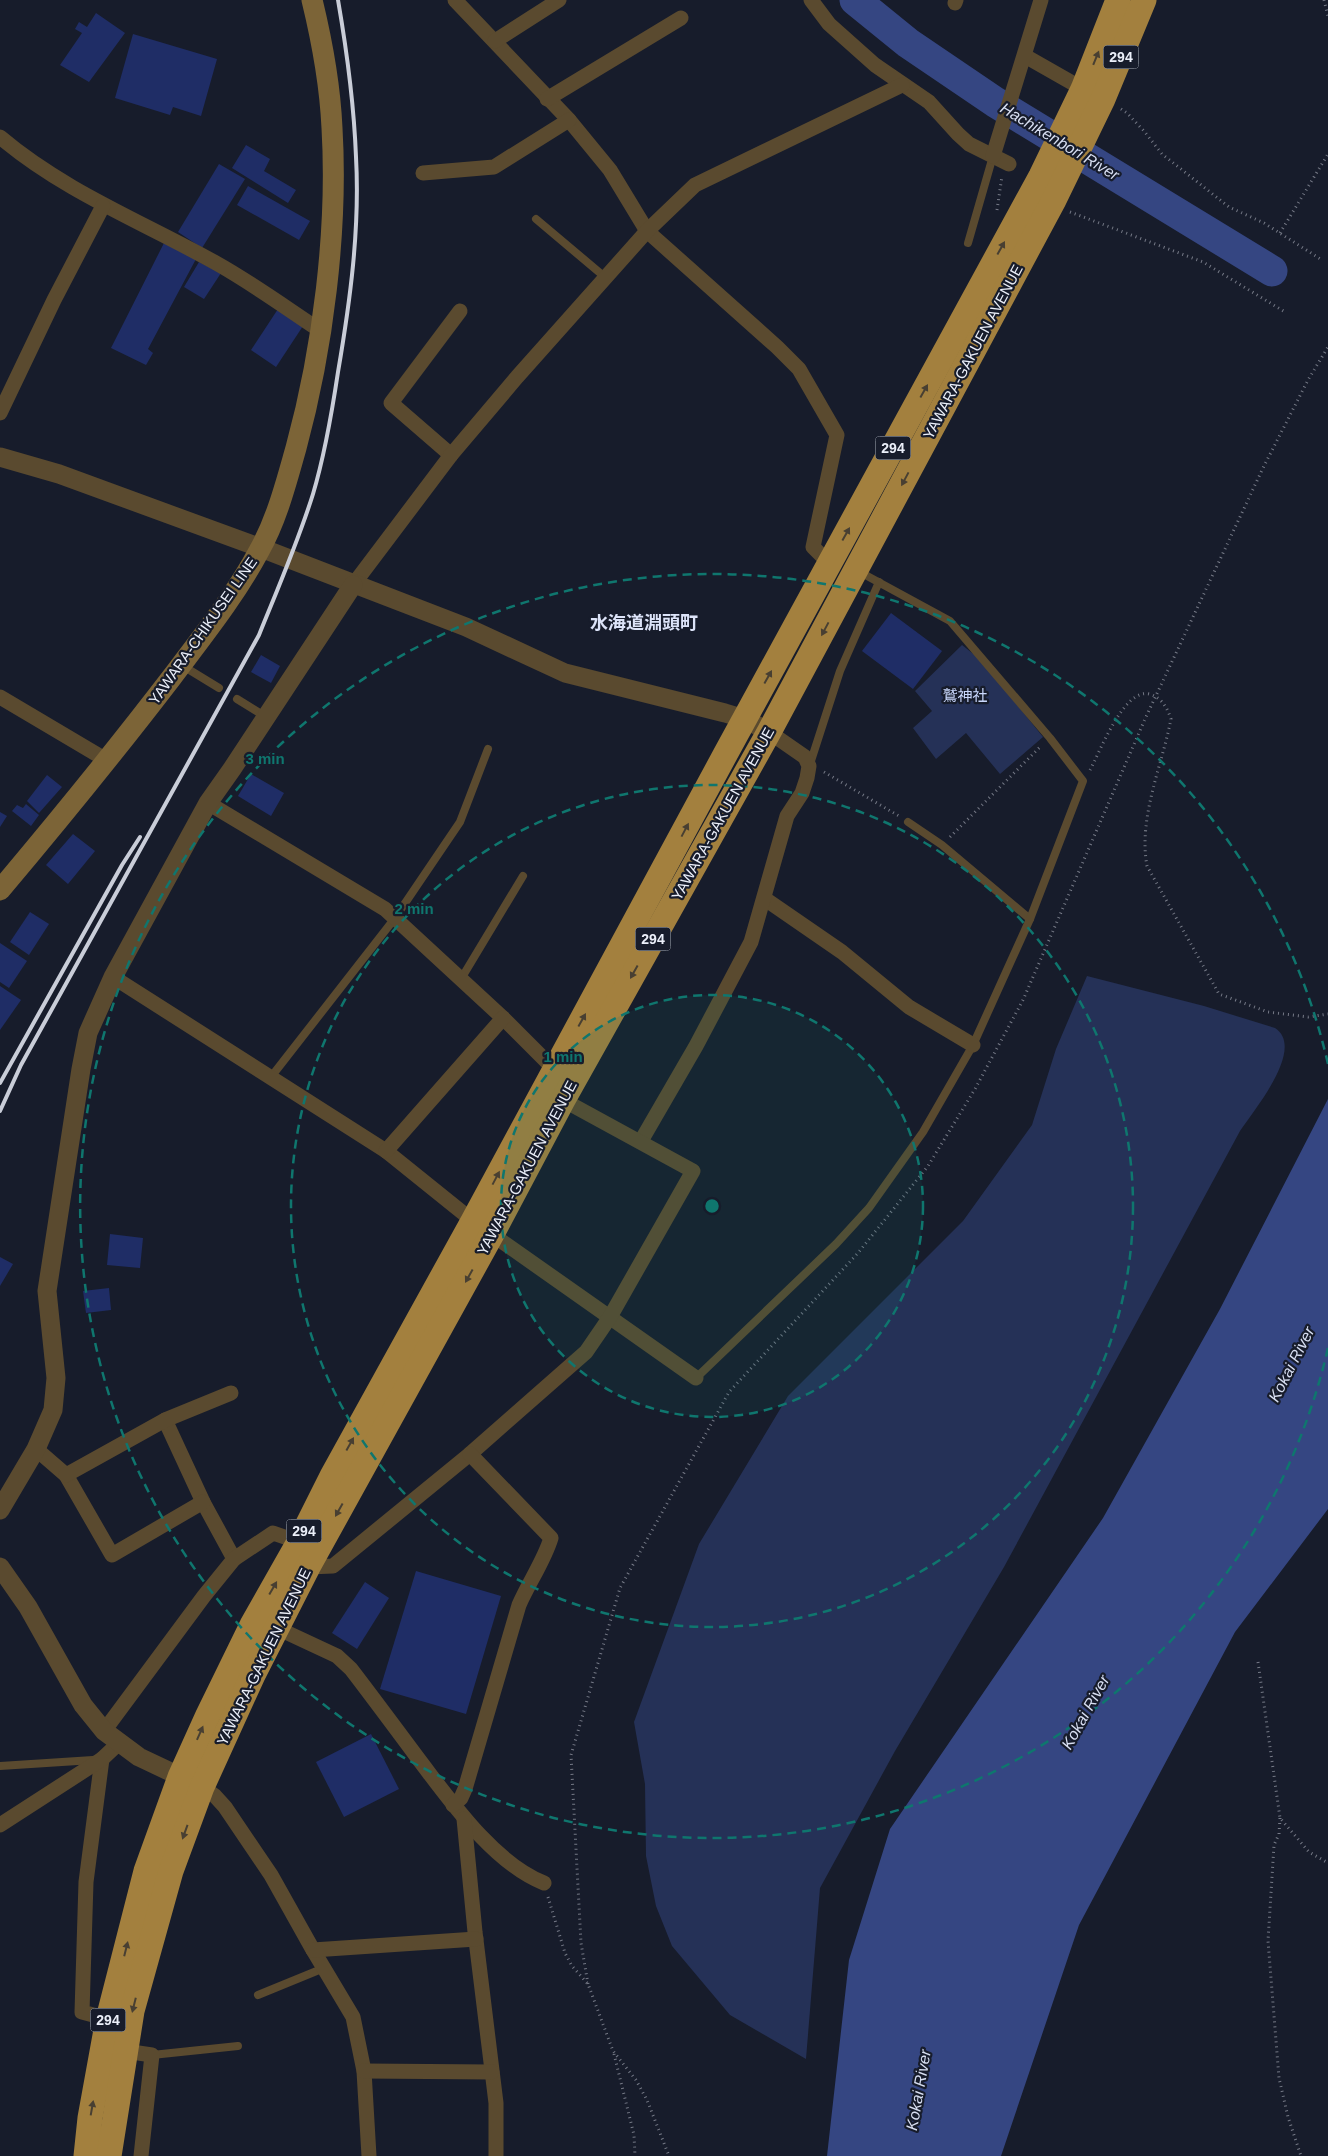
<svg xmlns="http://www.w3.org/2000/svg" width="1328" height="2156" font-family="Helvetica,'Noto Sans JP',sans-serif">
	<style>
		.green { fill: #253157 }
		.water { fill: #354682 }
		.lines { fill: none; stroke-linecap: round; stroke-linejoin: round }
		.river { stroke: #354682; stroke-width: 31 }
		.building { fill: #1f2d66 }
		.path { stroke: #767a87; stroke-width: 3; stroke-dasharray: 1 4; stroke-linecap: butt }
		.service { stroke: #5a4a2f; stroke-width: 8 }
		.minor { stroke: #5a4a2f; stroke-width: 15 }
		.tertiary { stroke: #5a4a2f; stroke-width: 19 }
		.secondary { stroke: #7c6437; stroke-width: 21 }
		.trunk { stroke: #a3803e; stroke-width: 25 }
		.rail { stroke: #c9cdd8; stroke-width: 4 }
		.oneway { fill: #483f32 }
		.ring { fill: none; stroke: #0f766e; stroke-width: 2.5; stroke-dasharray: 9 6 }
		.labels { text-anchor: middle; stroke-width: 4.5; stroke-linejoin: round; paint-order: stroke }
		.shield { fill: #171c2b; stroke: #abb0bb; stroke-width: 1 }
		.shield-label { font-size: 14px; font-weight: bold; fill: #ebeff9 }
		.street-label { font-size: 15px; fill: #ebeff9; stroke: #171c2b }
		.park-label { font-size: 15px; fill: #cad8fd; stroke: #171c2b }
		.water-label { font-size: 16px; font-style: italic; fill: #d7def1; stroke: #171c2b }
		.quarter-label { font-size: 18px; font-weight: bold; fill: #dce3f8; stroke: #171c2b }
		.centre { fill: #0f766e; stroke: #171c2b; stroke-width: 2.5 }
		.ring-label { font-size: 15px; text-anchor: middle; font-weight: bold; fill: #0f766e; stroke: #171c2b; stroke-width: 4.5; stroke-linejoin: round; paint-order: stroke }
	</style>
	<rect width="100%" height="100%" fill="#171c2b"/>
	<g class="green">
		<path d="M 962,645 L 981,660 L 1043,737 L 1000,774 L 966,733 L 936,759 L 913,728 L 932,711 L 915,691 Z"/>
		<path d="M 1087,976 L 1204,1006 L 1275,1028 C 1306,1048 1254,1110 1240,1131 L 1004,1567 L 895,1751 L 820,1888 L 806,2059 L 730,2015 L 672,1946 L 656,1906 L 646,1856 L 645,1784 L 634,1722 L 699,1544 L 788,1396 L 963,1221 L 1032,1125 L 1056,1049 Z"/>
	</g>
	<path class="water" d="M 1328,1099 L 1328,1509 L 1235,1632 L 1079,1925 L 1001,2156 L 827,2156 L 849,1960 L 890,1829 L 1103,1518 L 1220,1309 Z"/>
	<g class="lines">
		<path class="river" d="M 855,0 L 908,43 L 995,102 L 1272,271"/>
	</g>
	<g class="building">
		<path d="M 96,13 L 125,33 L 89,82 L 60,65 L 82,33 L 75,29 L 79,22 L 87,27 Z"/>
		<path d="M 133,34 L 217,59 L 201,116 L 173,107 L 170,115 L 115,98 Z"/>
		<path d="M 246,145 L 270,159 L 264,171 L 296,190 L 288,203 L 232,168 Z"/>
		<path d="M 219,164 L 245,179 L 202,248 L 178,232 Z"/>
		<path d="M 248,186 L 310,221 L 299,240 L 237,205 Z"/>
		<path d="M 164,243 L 196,259 L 148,349 L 153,353 L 146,365 L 111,348 Z"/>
		<path d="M 199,262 L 221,273 L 204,299 L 184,287 Z"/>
		<path d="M 278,309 L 303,326 L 276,367 L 251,350 Z"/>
		<path d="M 891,613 L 942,651 L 913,689 L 862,651 Z"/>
		<path d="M 261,655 L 280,666 L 271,683 L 251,672 Z"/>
		<path d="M 251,774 L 284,793 L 271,816 L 238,796 Z"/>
		<path d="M 47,775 L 62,787 L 39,813 L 27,801 Z"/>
		<path d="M 26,804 L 39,815 L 31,826 L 12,811 L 17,805 L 23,808 Z"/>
		<path d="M 0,812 L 7,816 L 0,827 Z"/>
		<path d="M 73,834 L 95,851 L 68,884 L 46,865 Z"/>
		<path d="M 30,912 L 49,924 L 29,955 L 10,942 Z"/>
		<path d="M 0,943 L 27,961 L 9,988 L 0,982 Z"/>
		<path d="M 0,986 L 21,1000 L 0,1030 Z"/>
		<path d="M 110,1234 L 143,1238 L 140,1268 L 107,1265 Z"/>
		<path d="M 0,1257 L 13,1264 L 0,1286 Z"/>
		<path d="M 109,1288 L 111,1310 L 86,1313 L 83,1291 Z"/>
		<path d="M 416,1571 L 501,1596 L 466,1714 L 380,1689 Z"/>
		<path d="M 365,1582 L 389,1598 L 357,1649 L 332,1633 Z"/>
		<path d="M 371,1734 L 399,1789 L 344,1817 L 316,1762 Z"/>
	</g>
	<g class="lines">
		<g class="path">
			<path d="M 1324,0 L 1328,16"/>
			<path d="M 1121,109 L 1127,113 L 1144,131 L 1162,154 L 1229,207 L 1264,223 L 1322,260"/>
			<path d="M 997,210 L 1002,176"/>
			<path d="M 1070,212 L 1203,262 L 1285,312"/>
			<path d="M 1280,233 L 1328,154"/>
			<path d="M 1090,770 C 1100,752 1124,688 1149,694 C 1161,697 1167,707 1171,719 C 1162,766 1138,818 1147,866 L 1219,994 L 1268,1012 L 1308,1017 L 1328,1014"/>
			<path d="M 824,772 L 899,816"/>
			<path d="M 950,837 L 1041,746"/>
			<path d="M 1258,1662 L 1280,1818 L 1309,1852 L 1328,1863"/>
			<path d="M 1280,1818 L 1279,1834 L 1274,1845 L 1268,1941 L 1279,2078 L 1288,2117 L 1301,2156"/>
			<path d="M 548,1897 L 565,1953 L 572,1966 L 588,1984 L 613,2051 L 636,2080 L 647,2100 L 669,2156"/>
			<path d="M 588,1984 L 581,1943 L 571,1755 L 620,1588 L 729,1392 L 858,1253 L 928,1166 L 975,1089 L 1023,1000 L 1145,719 L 1263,468 L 1308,380 L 1328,347"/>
			<path d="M 614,2054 L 634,2135 L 635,2156"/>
		</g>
		<g class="service">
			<path d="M 536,219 L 606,278"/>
			<path d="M 968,243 L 993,156"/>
			<path d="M 183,666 L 219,688"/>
			<path d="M 237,699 L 266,717"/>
			<path d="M 810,764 L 840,671 L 879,582"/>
			<path d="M 908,822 L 942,845 L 1030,919"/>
			<path d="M 461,979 L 523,876"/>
			<path d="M 271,1077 L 395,918 L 460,822 L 488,749"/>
			<path d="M 696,1378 L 836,1244 L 869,1208 L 923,1132 L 973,1045 L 1030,919 L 1083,781 L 1050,738 L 950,621 L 858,571"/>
			<path d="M 0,1766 L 93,1760"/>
			<path d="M 258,1995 L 324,1968"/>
			<path d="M 152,2055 L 238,2046"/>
		</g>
		<g class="minor">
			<path d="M 455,0 L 569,120 L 610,170 L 647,231 L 777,347 L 799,369 L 837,435 L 813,547 L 830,564"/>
			<path d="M 811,0 L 829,24 L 875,65 L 929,102 L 958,134 L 969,144 L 1009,164"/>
			<path d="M 955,3 L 956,0"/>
			<path d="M 495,41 L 559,0"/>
			<path d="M 1025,56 L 1083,89"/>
			<path d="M 547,99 L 681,18"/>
			<path d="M 0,137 C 65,192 143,222 216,263 C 252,283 286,308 321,331"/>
			<path d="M 993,156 L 1041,0"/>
			<path d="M 423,173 L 494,167 L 569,120"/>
			<path d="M 0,413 L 54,300 L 103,206"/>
			<path d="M 451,455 L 391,403 L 460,311"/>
			<path d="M 353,585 L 451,455 L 517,377 L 647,231 L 695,185 L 902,85"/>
			<path d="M 0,697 L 108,761"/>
			<path d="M 208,803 L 385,909 L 503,1018 L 555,1070"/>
			<path d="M 765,899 L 842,952 L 909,1007 L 973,1045"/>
			<path d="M 113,977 L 386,1151 L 473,1221 L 696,1378"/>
			<path d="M 641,1141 L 696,1046 L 751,942 L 787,816 L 802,793 L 807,778 L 809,766 L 805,757 L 769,732"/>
			<path d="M 386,1151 L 503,1018"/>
			<path d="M 165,1420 L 203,1502 L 234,1559"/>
			<path d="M 36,1449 L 66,1475 L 112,1555 L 203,1502"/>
			<path d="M 66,1475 L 165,1420 L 231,1393"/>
			<path d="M 308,1567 L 333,1566 L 470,1454 L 586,1352 L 610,1317 L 693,1171 L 563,1100"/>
			<path d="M 277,1628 L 337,1656 L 351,1669 C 374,1699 397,1730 420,1761 C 452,1803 494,1863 544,1883"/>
			<path d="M 104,1731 L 204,1596 L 234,1559 L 273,1533 L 299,1542"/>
			<path d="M 102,1759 L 86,1882 L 82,2012 L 108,2019"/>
			<path d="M 202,1787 L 215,1796 L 225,1807 L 271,1875 L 313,1950 L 353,2017 L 364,2071 L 369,2156"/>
			<path d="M 453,1805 L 461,1798 L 465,1789 L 519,1605 C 529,1582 544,1561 551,1538 L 470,1454"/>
			<path d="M 464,1819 L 475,1932 L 496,2103 L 496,2156"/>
			<path d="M 0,1825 L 102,1759 L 119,1743"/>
			<path d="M 313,1950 L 476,1939"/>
			<path d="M 125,2051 L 152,2055 L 141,2156"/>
			<path d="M 364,2071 L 492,2072"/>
		</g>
		<g class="tertiary">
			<path d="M 0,457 L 59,474 L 261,548 L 466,627 L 565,673 L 725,713 L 745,719 L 769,732"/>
			<path d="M 0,1510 L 36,1449 L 53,1410 L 56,1378 L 47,1291 L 81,1069 L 88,1033 L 113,977 L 208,803 L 232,769 L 353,585"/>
			<path d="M 0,1567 L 28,1607 L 83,1705 L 104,1731 L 139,1757 L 192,1782"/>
		</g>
		<path class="secondary" d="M 0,890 C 59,820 116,750 172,677 C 202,637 235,596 259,551 C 277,519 286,483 296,448 C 323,349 338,230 332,128 C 330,85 322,41 312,0"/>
		<g class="trunk">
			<path d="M 86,2156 L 90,2118 L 108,2019 L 146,1871 L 180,1777 L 208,1715 L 252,1625 L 299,1542 L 332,1476 L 473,1221 L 726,753 L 1041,176 L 1083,89 L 1118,0"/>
			<path d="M 109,2156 L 132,2011 L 171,1871 L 202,1787 L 253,1675 L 308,1567 L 492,1234 L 563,1100 L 769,732 L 1054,200 L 1103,99 L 1144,0"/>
		</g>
		<g class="rail">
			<path d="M 0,1083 L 122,865 L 140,837"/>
			<path d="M 0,1111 L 21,1065 L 259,635 C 278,588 298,542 313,494 C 325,454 332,412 338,372 C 350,302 360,229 356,157 C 354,105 347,52 338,0"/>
		</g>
	</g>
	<defs><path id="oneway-solid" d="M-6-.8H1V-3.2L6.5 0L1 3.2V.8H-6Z" transform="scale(1.25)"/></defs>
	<g class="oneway">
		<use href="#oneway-solid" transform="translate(1096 58) rotate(-68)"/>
		<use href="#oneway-solid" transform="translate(1001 248) rotate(-61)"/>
		<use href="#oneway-solid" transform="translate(924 391) rotate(-61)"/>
		<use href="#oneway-solid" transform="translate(905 479) rotate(118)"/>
		<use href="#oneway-solid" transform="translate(846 534) rotate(-61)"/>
		<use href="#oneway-solid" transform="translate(825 629) rotate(118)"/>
		<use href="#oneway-solid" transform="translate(768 677) rotate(-61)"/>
		<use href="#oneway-solid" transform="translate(685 830) rotate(-62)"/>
		<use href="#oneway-solid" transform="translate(634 972) rotate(119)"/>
		<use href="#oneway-solid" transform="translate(582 1020) rotate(-61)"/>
		<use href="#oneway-solid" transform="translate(496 1178) rotate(-62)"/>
		<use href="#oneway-solid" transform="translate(469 1276) rotate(119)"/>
		<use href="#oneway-solid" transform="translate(350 1444) rotate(-61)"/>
		<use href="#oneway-solid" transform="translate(339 1510) rotate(119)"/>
		<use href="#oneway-solid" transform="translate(273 1588) rotate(-60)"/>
		<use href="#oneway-solid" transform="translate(200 1733) rotate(-66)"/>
		<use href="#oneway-solid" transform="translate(185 1832) rotate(110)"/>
		<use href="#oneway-solid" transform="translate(126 1949) rotate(-76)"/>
		<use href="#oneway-solid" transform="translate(134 2005) rotate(104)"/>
		<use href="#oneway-solid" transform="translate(92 2108) rotate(-80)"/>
	</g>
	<circle cx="712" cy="1206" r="211" fill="#0f766e" fill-opacity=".12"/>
	<g class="ring">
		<circle cx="712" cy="1206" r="211"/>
		<circle cx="712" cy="1206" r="421"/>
		<path d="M1328 1348A632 632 0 1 1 1328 1064"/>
	</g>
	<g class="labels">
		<g class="shield">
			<rect x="1103.5" y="45.5" width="35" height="23" rx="4"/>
			<rect x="875.5" y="436.5" width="35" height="23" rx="4"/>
			<rect x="635.5" y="927.5" width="35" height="23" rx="4"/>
			<rect x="286.5" y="1519.5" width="35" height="23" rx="4"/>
			<rect x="90.5" y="2008.5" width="35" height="23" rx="4"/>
		</g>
		<g class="shield-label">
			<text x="1121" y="62">294</text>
			<text x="893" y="453">294</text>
			<text x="653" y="944">294</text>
			<text x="304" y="1536">294</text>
			<text x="108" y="2025">294</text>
		</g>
		<g class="street-label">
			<text transform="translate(973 352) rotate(-62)" y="5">YAWARA-GAKUEN AVENUE</text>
			<text transform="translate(203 631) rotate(-55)" y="5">YAWARA-CHIKUSEI LINE</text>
			<text transform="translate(723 814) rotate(-61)" y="5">YAWARA-GAKUEN AVENUE</text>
			<text transform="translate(527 1168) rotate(-62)" y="5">YAWARA-GAKUEN AVENUE</text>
			<text transform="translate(264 1657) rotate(-64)" y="5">YAWARA-GAKUEN AVENUE</text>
		</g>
		<g class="park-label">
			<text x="965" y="701">鷲神社</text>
		</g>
		<g class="water-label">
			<text transform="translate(1060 141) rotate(31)" y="6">Hachikenbori River</text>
			<text transform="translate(1291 1364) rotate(-63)" y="6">Kokai River</text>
			<text transform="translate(1085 1712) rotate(-61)" y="6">Kokai River</text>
			<text transform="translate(918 2090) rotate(-80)" y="6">Kokai River</text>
		</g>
		<g class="quarter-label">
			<text x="644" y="629">水海道淵頭町</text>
		</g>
	</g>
	<circle cx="712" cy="1206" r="8" class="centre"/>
	<g class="ring-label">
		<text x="265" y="764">3 min</text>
		<text x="414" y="914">2 min</text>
		<text x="563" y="1062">1 min</text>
	</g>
</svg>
